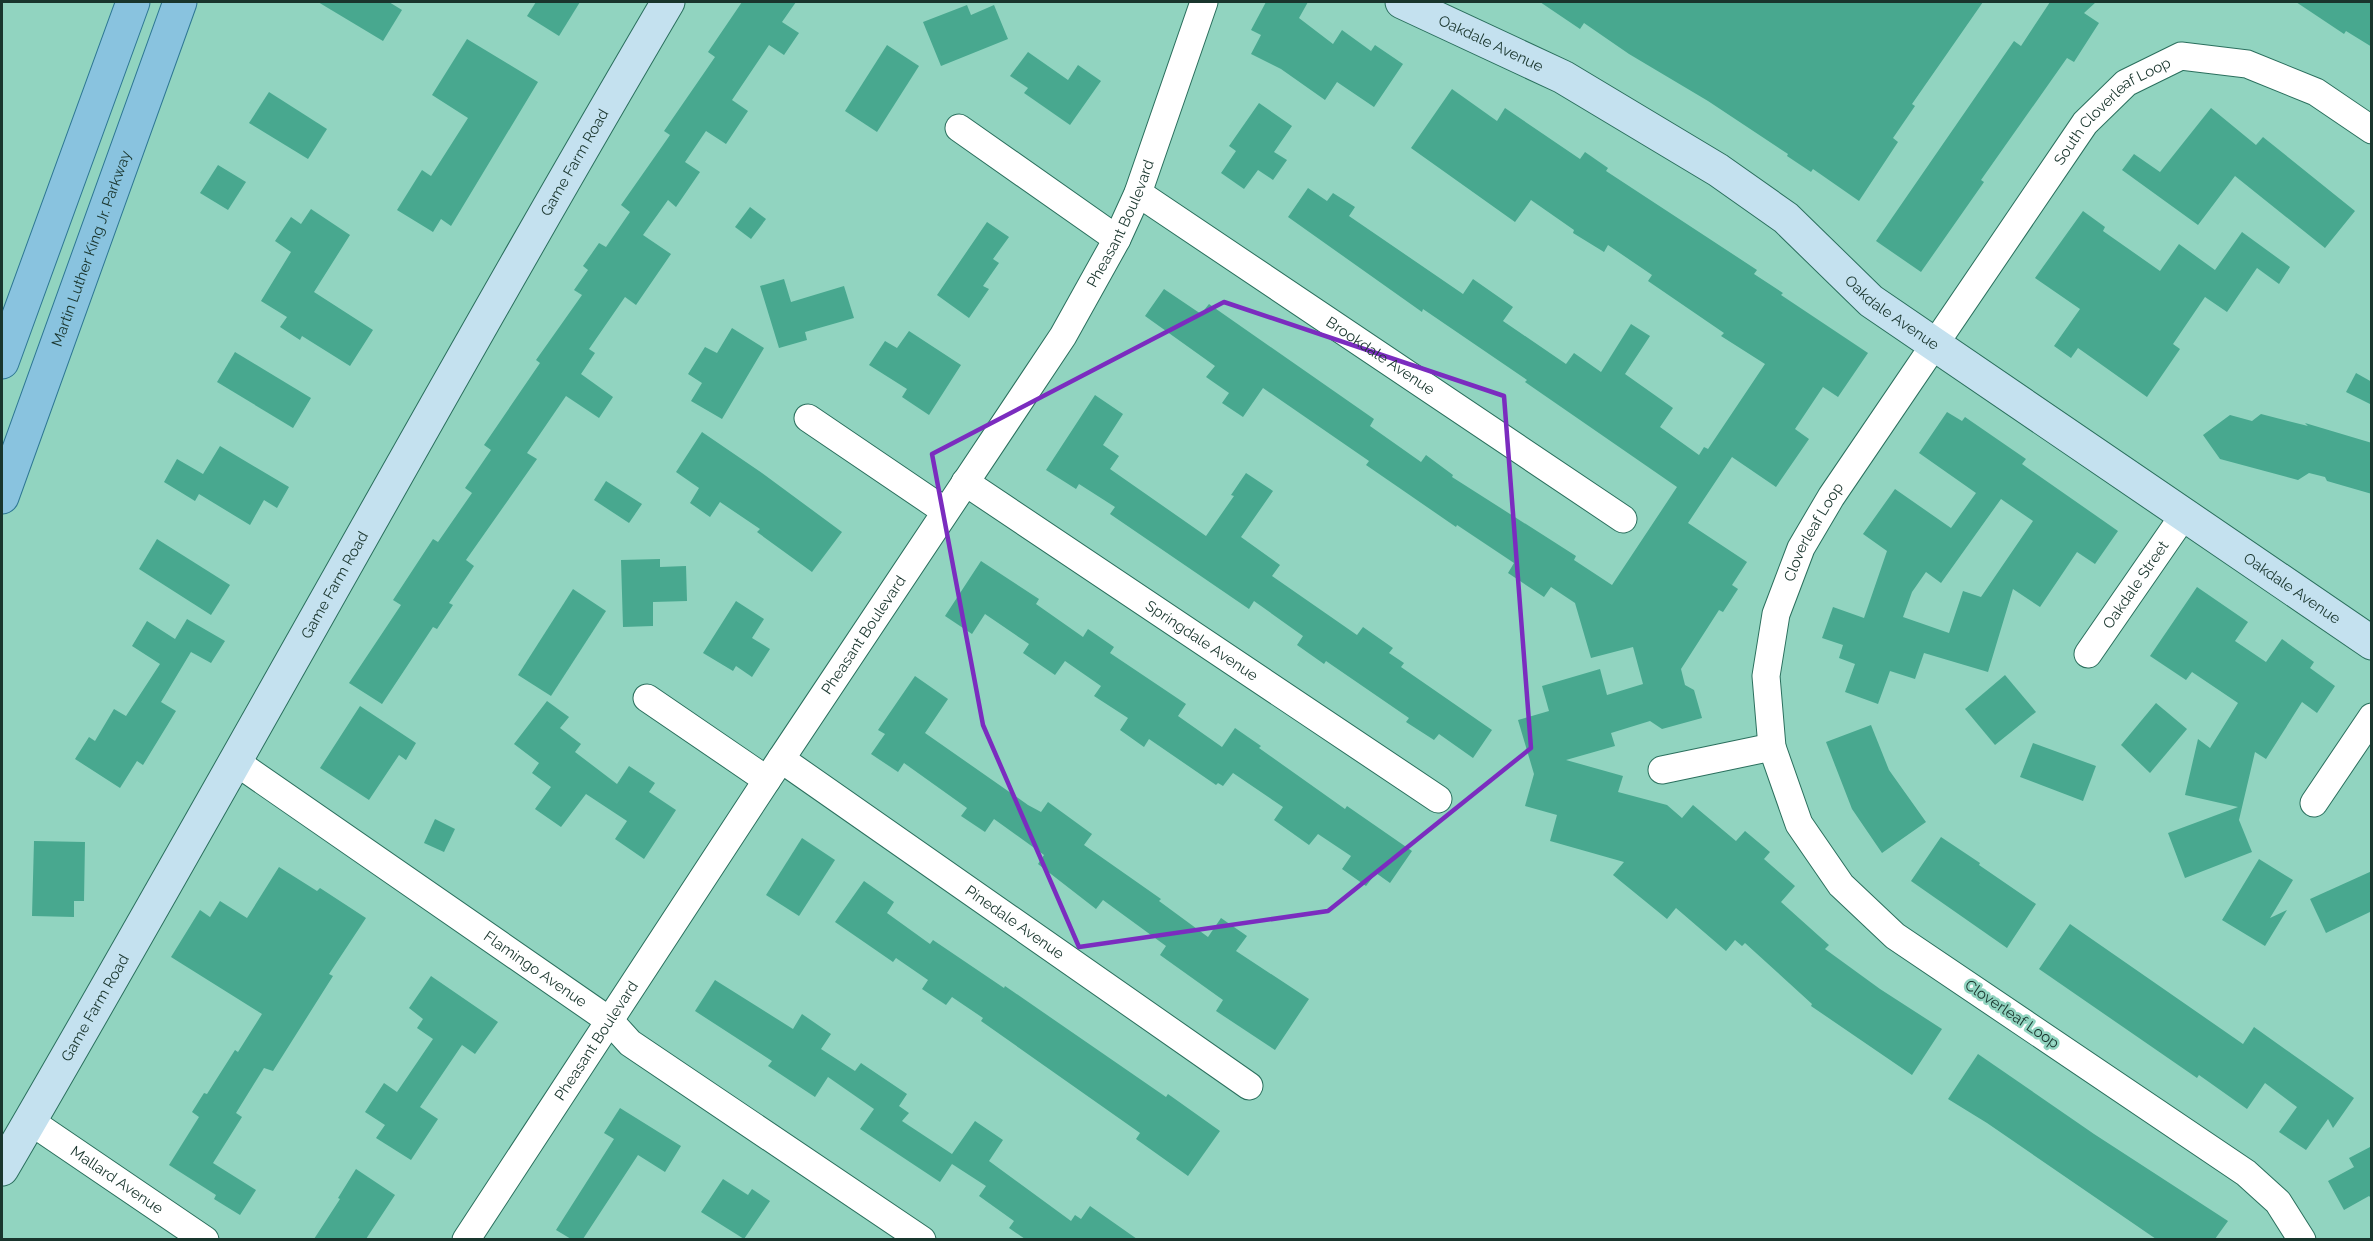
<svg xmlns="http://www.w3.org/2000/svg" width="2373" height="1241" font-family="Raleway,sans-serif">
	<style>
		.building { fill: #48a88f; fill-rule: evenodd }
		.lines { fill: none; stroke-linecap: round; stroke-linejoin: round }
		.street-casing { stroke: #2a6f5d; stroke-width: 29 }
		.secondary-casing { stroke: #2a6f5d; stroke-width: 35 }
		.primary-casing { stroke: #2e7793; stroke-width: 35 }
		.street { stroke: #fff; stroke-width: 27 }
		.secondary { stroke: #c4e1ef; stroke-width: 33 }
		.primary { stroke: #89c3df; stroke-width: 33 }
		.marked { fill: none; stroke: #7b2cbf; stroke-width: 4.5; stroke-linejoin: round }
		.labels { text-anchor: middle; stroke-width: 5; stroke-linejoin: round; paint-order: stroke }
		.street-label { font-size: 15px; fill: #19352d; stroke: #91d4c0 }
	</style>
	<rect width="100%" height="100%" fill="#91d4c0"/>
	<g class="building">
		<path d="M 318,2 L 389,2 L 402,10 L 383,41 Z"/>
		<path d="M 536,2 L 580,2 L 559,36 L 527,16 Z"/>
		<path d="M 742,2 L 796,2 L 782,22 L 799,33 L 784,55 L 769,45 L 732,100 L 748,111 L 726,144 L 706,131 L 685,162 L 700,172 L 676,207 L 668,200 L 643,235 L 671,254 L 636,305 L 625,297 L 589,349 L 595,353 L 581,374 L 613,397 L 599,418 L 566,396 L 527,453 L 537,459 L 466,560 L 474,566 L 449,603 L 453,605 L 437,629 L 433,627 L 382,704 L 349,683 L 401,605 L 393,600 L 433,539 L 438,542 L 472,493 L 465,488 L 491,450 L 484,445 L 540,363 L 536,360 L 582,295 L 574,290 L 588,270 L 583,266 L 599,243 L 606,247 L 630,212 L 621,205 L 670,135 L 664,131 L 715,57 L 708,52 Z"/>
		<path d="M 1266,2 L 1308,2 L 1299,18 L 1333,44 L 1342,30 L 1371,51 L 1375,45 L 1403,64 L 1374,107 L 1337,82 L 1325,100 L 1281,69 L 1251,54 L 1261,35 L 1251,30 Z"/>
		<path d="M 1540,2 L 1983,2 L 1912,104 L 1915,106 L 1893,138 L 1898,142 L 1859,201 L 1813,169 L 1811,172 L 1787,156 L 1788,154 L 1708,101 L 1629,54 L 1584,23 L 1580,29 Z"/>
		<path d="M 2050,2 L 2096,2 L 2084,13 L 2099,23 L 2074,62 L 2067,58 L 1981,180 L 1984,182 L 1921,272 L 1876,241 L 2014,41 L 2021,46 Z"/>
		<path d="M 2296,2 L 2372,2 L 2372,47 L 2346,31 L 2344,34 Z"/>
		<path d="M 967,5 L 971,15 L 994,5 L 1008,39 L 941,66 L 923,22 Z"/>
		<path d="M 467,39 L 538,82 L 451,226 L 441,219 L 433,232 L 397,210 L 422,170 L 431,176 L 468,118 L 432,95 Z"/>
		<path d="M 887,45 L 919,66 L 877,132 L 845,111 Z"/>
		<path d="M 1028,52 L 1068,80 L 1078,65 L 1101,81 L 1070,125 L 1024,93 L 1028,88 L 1010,76 Z"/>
		<path d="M 1452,89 L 1497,121 L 1505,108 L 1580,159 L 1585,152 L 1608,168 L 1606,171 L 1757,270 L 1754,274 L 1783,293 L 1781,295 L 1868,353 L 1838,397 L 1823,387 L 1795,429 L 1809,439 L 1776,487 L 1732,457 L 1688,523 L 1747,562 L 1732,585 L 1738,589 L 1723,612 L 1719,610 L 1681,669 L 1685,685 L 1694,690 L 1702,718 L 1662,729 L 1650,721 L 1611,733 L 1615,746 L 1566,760 L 1623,776 L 1618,792 L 1667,805 L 1682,818 L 1693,805 L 1736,841 L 1745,831 L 1770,852 L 1764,859 L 1795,886 L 1781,902 L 1829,945 L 1825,949 L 1880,989 L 1942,1029 L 1912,1075 L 1811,1006 L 1812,1004 L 1745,943 L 1742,946 L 1735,940 L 1726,951 L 1676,908 L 1667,919 L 1613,875 L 1624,862 L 1550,841 L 1557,815 L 1525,806 L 1534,774 L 1518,720 L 1549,711 L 1542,686 L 1600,669 L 1607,695 L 1643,684 L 1633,647 L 1591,658 L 1575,603 L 1551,587 L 1544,597 L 1508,573 L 1514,563 L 1457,525 L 1456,527 L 1398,487 L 1366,465 L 1369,461 L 1263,388 L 1243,417 L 1222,403 L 1229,393 L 1206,377 L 1215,366 L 1145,316 L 1164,289 L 1201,314 L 1209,304 L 1374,419 L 1370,426 L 1421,462 L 1426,455 L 1453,475 L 1452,477 L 1576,556 L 1574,560 L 1612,585 L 1677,487 L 1525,382 L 1527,380 L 1423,309 L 1422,312 L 1288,217 L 1308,188 L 1327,201 L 1333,193 L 1355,207 L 1349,216 L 1463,294 L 1473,279 L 1513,307 L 1503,321 L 1566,364 L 1574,353 L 1601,372 L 1631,324 L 1650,336 L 1625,374 L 1673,408 L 1660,427 L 1699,455 L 1704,447 L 1708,449 L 1765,364 L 1721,336 L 1724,333 L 1648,281 L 1652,275 L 1608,245 L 1604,252 L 1573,233 L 1574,230 L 1531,200 L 1515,222 L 1411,148 Z"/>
		<path d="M 269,92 L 327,129 L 308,159 L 249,123 Z"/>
		<path d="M 1259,103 L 1292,126 L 1274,152 L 1287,160 L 1273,180 L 1258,170 L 1244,189 L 1221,173 L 1236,151 L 1229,146 Z"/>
		<path d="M 2211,108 L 2256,145 L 2263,137 L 2355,211 L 2325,248 L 2235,176 L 2198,225 L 2122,170 L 2134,154 L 2160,172 Z"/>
		<path d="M 218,165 L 246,182 L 228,210 L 200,193 Z"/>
		<path d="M 750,207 L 766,219 L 751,239 L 735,227 Z"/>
		<path d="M 311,209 L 350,235 L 314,292 L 373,330 L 350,366 L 302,336 L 300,340 L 280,327 L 287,317 L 261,301 L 291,252 L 275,241 L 291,217 L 301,224 Z"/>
		<path d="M 2083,211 L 2105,227 L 2103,231 L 2160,271 L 2179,244 L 2215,270 L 2242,232 L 2290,267 L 2279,284 L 2257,268 L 2227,312 L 2205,297 L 2173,344 L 2180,349 L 2147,397 L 2078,348 L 2071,358 L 2054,346 L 2080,309 L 2035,278 Z"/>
		<path d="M 987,222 L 1009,237 L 993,259 L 999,263 L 983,286 L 989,289 L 969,318 L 937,295 Z"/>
		<path d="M 784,279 L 791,302 L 844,286 L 854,318 L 805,332 L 807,340 L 779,348 L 760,286 Z"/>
		<path d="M 732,328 L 764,348 L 722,419 L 691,401 L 702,383 L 688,374 L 705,347 L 717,353 Z"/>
		<path d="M 909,331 L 961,365 L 929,415 L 902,397 L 907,389 L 869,365 L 885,341 L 897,348 Z"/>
		<path d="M 235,352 L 311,398 L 293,428 L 217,382 Z"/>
		<path d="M 2356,373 L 2372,382 L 2372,405 L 2346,392 Z"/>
		<path d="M 1095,395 L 1123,414 L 1103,445 L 1119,456 L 1110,469 L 1206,536 L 1234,496 L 1231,495 L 1246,473 L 1273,491 L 1241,537 L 1280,565 L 1272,576 L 1357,635 L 1363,627 L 1393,648 L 1389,653 L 1404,663 L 1401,667 L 1492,730 L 1473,758 L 1439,734 L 1434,740 L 1406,722 L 1409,718 L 1326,661 L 1324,664 L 1297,645 L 1303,636 L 1254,601 L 1249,609 L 1110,514 L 1115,507 L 1079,484 L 1076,489 L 1046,470 Z"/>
		<path d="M 1947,412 L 1962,421 L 1965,417 L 2026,459 L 2022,464 L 2118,531 L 2095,564 L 2077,552 L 2040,607 L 2013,589 L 1988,672 L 1924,653 L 1915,679 L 1890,671 L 1878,704 L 1845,692 L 1855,664 L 1839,658 L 1843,645 L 1822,638 L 1833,607 L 1864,618 L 1887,551 L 1863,534 L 1895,489 L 1951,528 L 1976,493 L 1919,453 ZM 2001,499 L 2033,521 L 1981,597 L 1963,591 L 1949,633 L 1903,617 L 1912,592 L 1926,572 L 1941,583 Z"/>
		<path d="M 2261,414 L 2308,426 L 2305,423 L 2372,443 L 2372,494 L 2327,481 L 2325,477 L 2309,473 L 2298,480 L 2220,459 L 2203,435 L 2230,415 L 2252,421 Z"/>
		<path d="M 702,432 L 762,473 L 842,532 L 812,572 L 757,532 L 760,529 L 720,502 L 710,517 L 690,503 L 699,488 L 676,472 Z"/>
		<path d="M 220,446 L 289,487 L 277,508 L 264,500 L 250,525 L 199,494 L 195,501 L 164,482 L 177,459 L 203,474 Z"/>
		<path d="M 606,481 L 642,504 L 629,523 L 594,500 Z"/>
		<path d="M 157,539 L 230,585 L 211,615 L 139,569 Z"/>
		<path d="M 660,559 L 660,567 L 686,566 L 687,601 L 653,602 L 653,626 L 623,627 L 621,560 Z"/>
		<path d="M 981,561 L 1039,599 L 1036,604 L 1083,637 L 1088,629 L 1114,647 L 1110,653 L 1186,704 L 1178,716 L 1222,747 L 1235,728 L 1261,746 L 1259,748 L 1345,809 L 1347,806 L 1412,851 L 1390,883 L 1376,873 L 1366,886 L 1342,869 L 1351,856 L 1318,834 L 1309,845 L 1274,820 L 1283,807 L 1233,773 L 1223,786 L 1218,783 L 1216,785 L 1149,739 L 1144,747 L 1120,730 L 1128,718 L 1094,696 L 1101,686 L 1065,661 L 1055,675 L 1023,653 L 1029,644 L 985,614 L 972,634 L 945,616 Z"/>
		<path d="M 2197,587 L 2248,622 L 2235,641 L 2266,662 L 2282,639 L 2314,662 L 2310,668 L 2335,686 L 2317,713 L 2302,702 L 2266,759 L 2255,752 L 2239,820 L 2252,852 L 2185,878 L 2168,833 L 2238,807 L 2185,795 L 2198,739 L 2210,748 L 2238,703 L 2192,672 L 2186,680 L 2150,656 Z"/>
		<path d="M 573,589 L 606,611 L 551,696 L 518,675 Z"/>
		<path d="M 736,601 L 764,619 L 752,638 L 770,649 L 752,677 L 736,666 L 733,671 L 703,653 Z"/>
		<path d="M 187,619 L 225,641 L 211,663 L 191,652 L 161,702 L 176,711 L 143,765 L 137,761 L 120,788 L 75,759 L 89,737 L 95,741 L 114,709 L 126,716 L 160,664 L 132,646 L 147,621 L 175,639 Z"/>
		<path d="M 2005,675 L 2036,712 L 1995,745 L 1965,709 Z"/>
		<path d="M 915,676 L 948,699 L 925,733 L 1028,805 L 1041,812 L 1048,802 L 1092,834 L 1084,845 L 1161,899 L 1159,901 L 1208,937 L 1221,918 L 1247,936 L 1236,951 L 1309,999 L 1275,1050 L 1216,1011 L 1223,1000 L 1160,955 L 1166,946 L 1103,900 L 1096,909 L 1038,864 L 1044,855 L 994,819 L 985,832 L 961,816 L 967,808 L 904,763 L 898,772 L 871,754 L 885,734 L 878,730 Z"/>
		<path d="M 547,701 L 569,717 L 560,728 L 581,744 L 575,752 L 617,784 L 629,766 L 655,783 L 649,792 L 676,810 L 644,859 L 615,839 L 627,821 L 586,794 L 561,827 L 535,809 L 551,787 L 532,773 L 539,763 L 514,744 Z"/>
		<path d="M 2156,703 L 2187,729 L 2150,773 L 2121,745 Z"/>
		<path d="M 360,706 L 416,743 L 406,760 L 399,755 L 369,800 L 320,768 Z"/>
		<path d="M 1871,725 L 1889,770 L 1926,822 L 1882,853 L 1852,809 L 1826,742 Z"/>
		<path d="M 2033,743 L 2096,766 L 2083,801 L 2020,777 Z"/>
		<path d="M 435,819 L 455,829 L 444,852 L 424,843 Z"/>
		<path d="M 1941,837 L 1980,863 L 1979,865 L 2036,904 L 2007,948 L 1911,881 Z"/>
		<path d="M 802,838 L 835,860 L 799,916 L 766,895 Z"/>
		<path d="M 34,841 L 85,842 L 84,901 L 74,901 L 74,917 L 32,916 Z"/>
		<path d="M 2259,859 L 2293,880 L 2270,918 L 2287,910 L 2265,946 L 2222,920 Z"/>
		<path d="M 279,867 L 317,891 L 320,888 L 366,918 L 329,974 L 333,976 L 273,1071 L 264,1068 L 236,1113 L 242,1117 L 213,1163 L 256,1190 L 240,1215 L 214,1199 L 216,1195 L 169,1165 L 199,1117 L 192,1112 L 204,1093 L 207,1094 L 235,1050 L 238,1052 L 262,1014 L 171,957 L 200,910 L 210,917 L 220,901 L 247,918 Z"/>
		<path d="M 2372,871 L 2372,911 L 2326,933 L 2310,899 Z"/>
		<path d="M 864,881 L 894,902 L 887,913 L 930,944 L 933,940 L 1004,988 L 1005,986 L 1166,1097 L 1168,1094 L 1220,1131 L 1188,1176 L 1136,1139 L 1140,1133 L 981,1021 L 983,1018 L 952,997 L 946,1005 L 922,989 L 928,980 L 896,958 L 893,962 L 835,922 Z"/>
		<path d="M 2070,924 L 2243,1044 L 2254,1027 L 2354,1098 L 2333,1128 L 2328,1119 L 2306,1150 L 2279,1132 L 2297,1107 L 2265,1083 L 2247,1109 L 2199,1075 L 2197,1078 L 2039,969 Z"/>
		<path d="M 431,976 L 498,1022 L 475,1054 L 462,1045 L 420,1107 L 438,1119 L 411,1160 L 376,1138 L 385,1125 L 365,1112 L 384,1083 L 397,1092 L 433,1039 L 417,1028 L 423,1019 L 409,1008 Z"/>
		<path d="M 715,980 L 793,1029 L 802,1014 L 831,1034 L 821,1049 L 855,1071 L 861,1063 L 907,1094 L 899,1106 L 909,1113 L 902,1121 L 952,1154 L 975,1121 L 1003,1140 L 989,1161 L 1071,1221 L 1075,1215 L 1081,1219 L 1090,1206 L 1137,1239 L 1025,1239 L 1009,1228 L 1014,1221 L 979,1196 L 986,1186 L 952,1164 L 940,1182 L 860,1129 L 874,1109 L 828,1077 L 815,1097 L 768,1066 L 772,1061 L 695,1011 Z"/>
		<path d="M 1978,1054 L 2094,1134 L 2228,1221 L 2215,1239 L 2156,1239 L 1987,1123 L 1948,1099 Z"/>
		<path d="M 620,1108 L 681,1146 L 665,1172 L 638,1155 L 583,1239 L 571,1239 L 556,1230 L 614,1139 L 604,1133 Z"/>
		<path d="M 2372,1146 L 2372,1199 L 2369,1196 L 2344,1210 L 2328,1181 L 2354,1167 L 2349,1158 Z"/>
		<path d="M 356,1169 L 395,1195 L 366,1239 L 314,1239 L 340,1199 L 338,1198 Z"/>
		<path d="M 723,1179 L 748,1195 L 752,1189 L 770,1201 L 744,1239 L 701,1212 Z"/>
	</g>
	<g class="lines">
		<defs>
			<g id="street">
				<path d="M 959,128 L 1117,239"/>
				<path id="s1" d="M 1138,193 L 1623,519"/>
				<path d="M 808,418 L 945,511"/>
				<path id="s2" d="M 965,482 L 1438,799"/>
				<path id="s3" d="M 2088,654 L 2184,515"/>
				<path d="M 647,698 L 767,780"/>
				<path id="s4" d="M 781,759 L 1249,1086"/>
				<path id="s5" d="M 236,762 L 610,1021 L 630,1043 L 922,1240"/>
				<path d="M 1662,770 L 1772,747"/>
				<path d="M 2314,803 L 2372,717"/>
				<path id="s6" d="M 30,1121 L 205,1240"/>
				<path id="s7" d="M 466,1240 L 767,780 L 1063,336 L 1117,239 L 1138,193 L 1204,2"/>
				<path id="s8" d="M 2302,1240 L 2278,1202 L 2246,1173 L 1895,936 L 1841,885 L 1799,824 L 1772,747 L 1766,676 L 1776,614 L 1801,548 L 1831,497 L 2085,123 L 2126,83 L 2181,56 L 2247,64 L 2316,92 L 2372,130"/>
			</g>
			<g id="secondary">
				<path id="s9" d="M 1402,2 L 1563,77 L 1718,170 L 1786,218 L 1871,301 L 2372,643"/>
				<path id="s10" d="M 2,1169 C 228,782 441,388 668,2"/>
			</g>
			<g id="primary">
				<path d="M 2,362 L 133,2"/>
				<path id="s11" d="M 2,497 L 180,2"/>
			</g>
		</defs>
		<use href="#street" class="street-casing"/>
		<use href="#secondary" class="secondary-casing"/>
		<use href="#primary" class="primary-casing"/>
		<use href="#street" class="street"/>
		<use href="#secondary" class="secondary"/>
		<use href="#primary" class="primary"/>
	</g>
	<path class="marked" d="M 1224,302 L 1504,396 L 1531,748 L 1328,911 L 1079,947 L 983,725 L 932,454 Z"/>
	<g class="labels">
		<g class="street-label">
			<text dy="5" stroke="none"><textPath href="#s9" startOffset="98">Oakdale Avenue</textPath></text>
			<text dy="5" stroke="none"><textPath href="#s8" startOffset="1486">South Cloverleaf Loop</textPath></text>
			<text dy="5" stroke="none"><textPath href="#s10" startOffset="1158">Game Farm Road</textPath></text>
			<text dy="5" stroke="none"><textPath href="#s7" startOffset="1210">Pheasant Boulevard</textPath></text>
			<text dy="5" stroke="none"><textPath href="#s11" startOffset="264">Martin Luther King Jr. Parkway</textPath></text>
			<text dy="5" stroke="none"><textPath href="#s9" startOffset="584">Oakdale Avenue</textPath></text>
			<text dy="5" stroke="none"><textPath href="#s1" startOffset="292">Brookdale Avenue</textPath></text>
			<text dy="5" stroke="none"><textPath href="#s8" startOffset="966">Cloverleaf Loop</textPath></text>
			<text dy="5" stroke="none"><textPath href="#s3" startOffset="84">Oakdale Street</textPath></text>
			<text dy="5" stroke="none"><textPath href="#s10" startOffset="672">Game Farm Road</textPath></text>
			<text dy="5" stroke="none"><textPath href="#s9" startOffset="1070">Oakdale Avenue</textPath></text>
			<text dy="5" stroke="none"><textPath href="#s7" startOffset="724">Pheasant Boulevard</textPath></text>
			<text dy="5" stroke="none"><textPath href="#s2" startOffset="285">Springdale Avenue</textPath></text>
			<text dy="5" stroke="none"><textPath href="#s4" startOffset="285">Pinedale Avenue</textPath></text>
			<text dy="5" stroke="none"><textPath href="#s5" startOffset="364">Flamingo Avenue</textPath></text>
			<text dy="5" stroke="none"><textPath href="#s10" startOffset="186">Game Farm Road</textPath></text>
			<text transform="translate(2012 1014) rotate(34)" y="5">Cloverleaf Loop</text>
			<text dy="5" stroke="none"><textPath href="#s7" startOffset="238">Pheasant Boulevard</textPath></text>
			<text dy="5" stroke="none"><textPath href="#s6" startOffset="105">Mallard Avenue</textPath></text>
		</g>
	</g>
	<rect width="2373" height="1241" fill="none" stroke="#19352d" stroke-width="6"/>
</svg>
